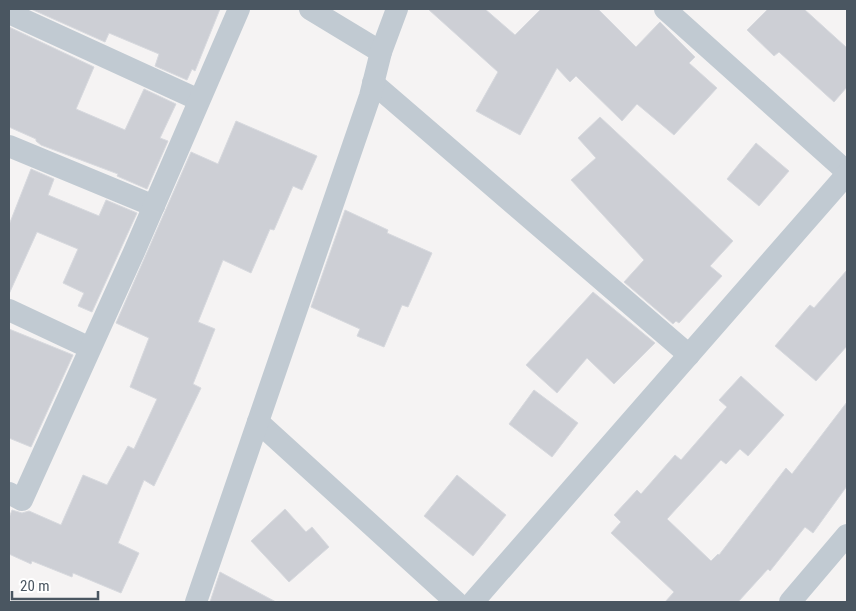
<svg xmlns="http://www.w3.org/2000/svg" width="856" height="611" font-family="'Roboto Condensed',sans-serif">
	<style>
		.building { fill: #cdcfd5; stroke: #d7d9de }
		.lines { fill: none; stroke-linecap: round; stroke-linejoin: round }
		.minor { stroke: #c1cad2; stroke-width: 22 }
	</style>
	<rect width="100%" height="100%" fill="#f5f3f3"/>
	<g class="building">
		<path d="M 31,9 L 220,9 L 195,71 L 192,69 L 187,80 L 155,66 L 159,54 L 109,33 L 105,42 Z"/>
		<path d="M 428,9 L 485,9 L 515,35 L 541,9 L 598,9 L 636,47 L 660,22 L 695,57 L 689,63 L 717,88 L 674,135 L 637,104 L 622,121 L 576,76 L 570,82 L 557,68 L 520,135 L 476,111 L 498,72 Z"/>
		<path d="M 768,9 L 804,9 L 847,48 L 847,87 L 834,102 L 779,52 L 774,56 L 747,30 Z"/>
		<path d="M 9,27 L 94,67 L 76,109 L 125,130 L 144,89 L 176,104 L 160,138 L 168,141 L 147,189 L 117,176 L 118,174 L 41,145 L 36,141 L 36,139 L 9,127 Z"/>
		<path d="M 600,117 L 733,241 L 710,266 L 722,276 L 679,323 L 676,321 L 673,324 L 624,282 L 644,260 L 571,180 L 596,158 L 578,138 Z"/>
		<path d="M 236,121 L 317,156 L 302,190 L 293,186 L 274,230 L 270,229 L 251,273 L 223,260 L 198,322 L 215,329 L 193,384 L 201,388 L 154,486 L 144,480 L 118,543 L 139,553 L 121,593 L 73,573 L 72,577 L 32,561 L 31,564 L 9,554 L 9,518 L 12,510 L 22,513 L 29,511 L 61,525 L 83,475 L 107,485 L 128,446 L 134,449 L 157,399 L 130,387 L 149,338 L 116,323 L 191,152 L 218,164 Z"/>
		<path d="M 756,143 L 789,171 L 759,206 L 727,179 Z"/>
		<path d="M 31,169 L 54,179 L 48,195 L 99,216 L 106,200 L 137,213 L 92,312 L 78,306 L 84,293 L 63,283 L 78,249 L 37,232 L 9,294 L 9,225 Z"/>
		<path d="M 345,210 L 388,230 L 387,233 L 432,253 L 408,307 L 402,305 L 384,347 L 357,336 L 360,329 L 311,307 Z"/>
		<path d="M 847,270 L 847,346 L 816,381 L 775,346 L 810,305 L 814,308 Z"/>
		<path d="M 593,292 L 655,343 L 614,384 L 587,358 L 557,393 L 526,365 Z"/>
		<path d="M 9,329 L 73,355 L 31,447 L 9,438 Z"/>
		<path d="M 741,376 L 784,415 L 748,456 L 740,449 L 726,464 L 721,460 L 667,519 L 711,561 L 718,554 L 719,555 L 786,468 L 792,474 L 847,402 L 847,486 L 813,533 L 805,527 L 770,571 L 768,569 L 738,602 L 665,602 L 674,592 L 611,533 L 621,522 L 614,515 L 637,490 L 641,494 L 675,455 L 681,460 L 727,407 L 719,400 Z"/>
		<path d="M 534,390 L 578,423 L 552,457 L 509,424 Z"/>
		<path d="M 457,475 L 506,515 L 473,556 L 424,516 Z"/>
		<path d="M 285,509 L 306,532 L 312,527 L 329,547 L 289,582 L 251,541 Z"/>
		<path d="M 220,572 L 276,602 L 210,602 Z"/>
	</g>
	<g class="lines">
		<g class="minor">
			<path d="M 310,9 L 381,52"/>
			<path d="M 665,9 L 847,172"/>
			<path d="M 9,13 L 199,100"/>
			<path d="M 373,83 L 689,355"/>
			<path d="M 9,146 L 154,206"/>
			<path d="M 9,310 L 90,348"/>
			<path d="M 258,422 L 456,602"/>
			<path d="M 9,493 L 22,500 L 134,252 L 239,9"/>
			<path d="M 196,602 L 370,96 L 381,52 L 397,9"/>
			<path d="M 473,602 L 847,174"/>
			<path d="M 790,602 L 847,535"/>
		</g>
	</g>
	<rect width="856" height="611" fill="none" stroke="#4a5661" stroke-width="20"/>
	<path d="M12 591v8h86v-8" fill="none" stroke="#4a5661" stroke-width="2.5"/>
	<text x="20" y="591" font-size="15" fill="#4a5661" stroke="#ffffff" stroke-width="4" paint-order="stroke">20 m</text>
</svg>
